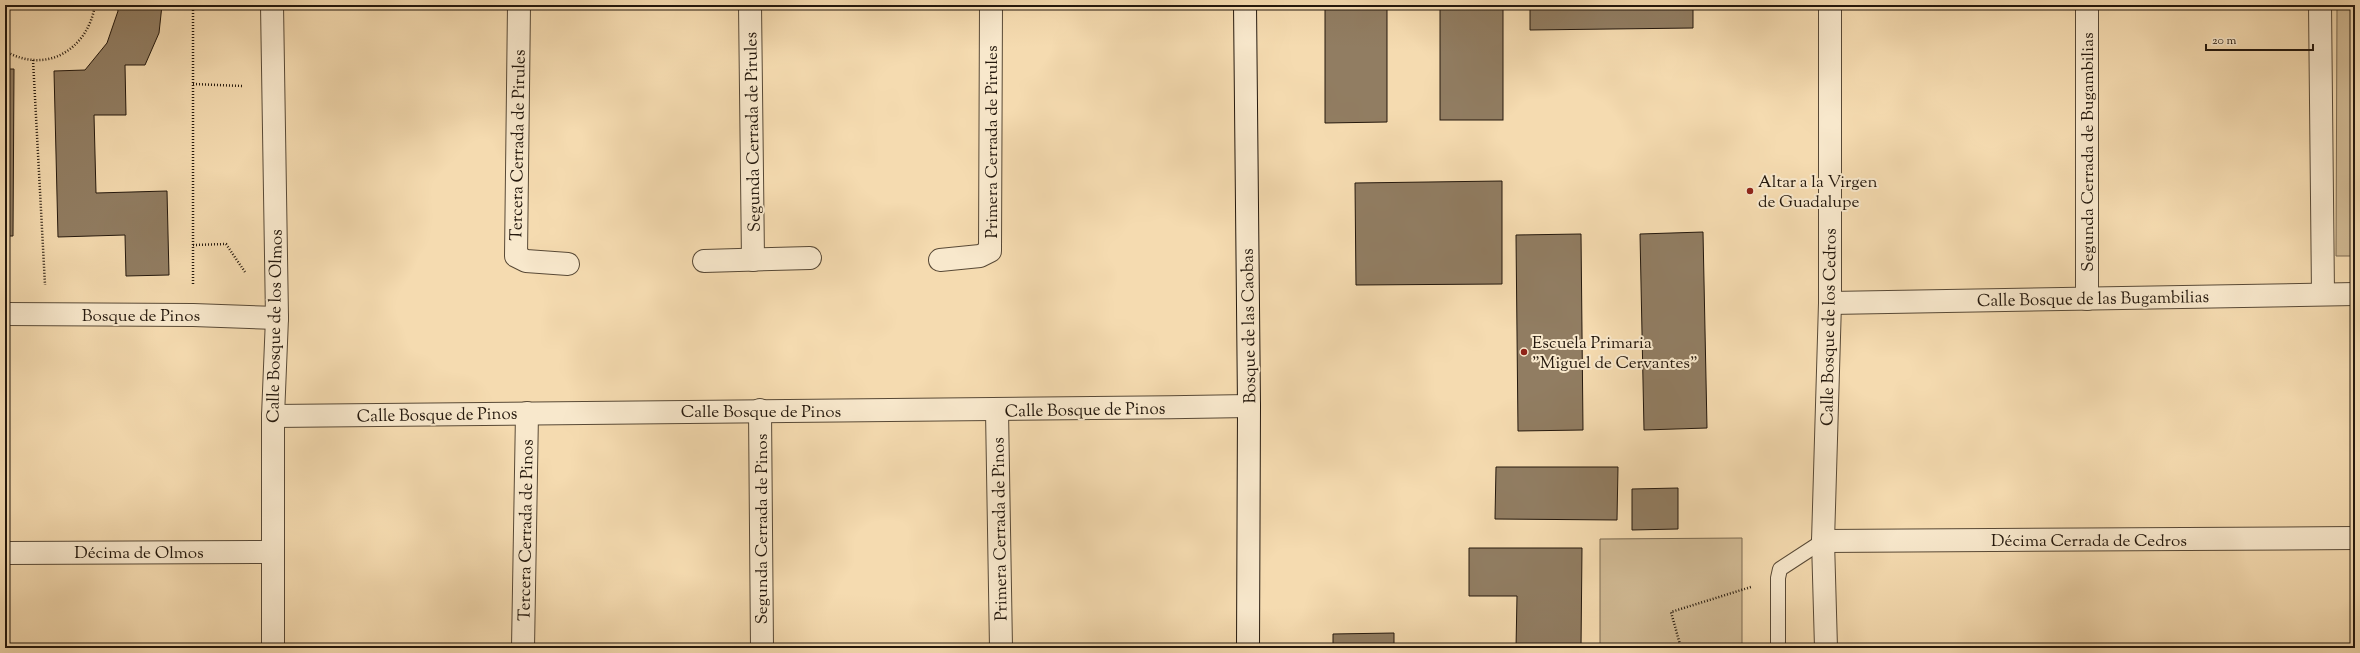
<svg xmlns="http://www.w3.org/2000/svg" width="2360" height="653" font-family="'Sorts Mill Goudy',serif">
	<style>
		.green { fill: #d1ba94; stroke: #7a6950 }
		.building { fill: #917d62; stroke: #24180d }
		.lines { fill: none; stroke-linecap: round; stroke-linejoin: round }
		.lane-casing { stroke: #584936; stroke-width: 16 }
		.street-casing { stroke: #584936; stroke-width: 24 }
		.secondary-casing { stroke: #24180d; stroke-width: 24 }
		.path { stroke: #24180d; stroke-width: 2.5; stroke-dasharray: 1 2; stroke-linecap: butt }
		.lane { stroke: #f8e8cc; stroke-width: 14 }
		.street { stroke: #f8e8cc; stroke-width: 22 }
		.secondary { stroke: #f8e8cc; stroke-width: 22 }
		.poi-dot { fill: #8f2418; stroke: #f8e8cc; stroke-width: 1.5 }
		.labels { text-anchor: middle; stroke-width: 4; stroke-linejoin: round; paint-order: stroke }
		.street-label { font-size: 17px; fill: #24180d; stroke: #f8e8cc }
		.poi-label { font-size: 17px; fill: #24180d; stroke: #f8e8cc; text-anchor: start }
	</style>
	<rect width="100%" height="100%" fill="#f5dbb0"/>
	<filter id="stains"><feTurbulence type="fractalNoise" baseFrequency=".005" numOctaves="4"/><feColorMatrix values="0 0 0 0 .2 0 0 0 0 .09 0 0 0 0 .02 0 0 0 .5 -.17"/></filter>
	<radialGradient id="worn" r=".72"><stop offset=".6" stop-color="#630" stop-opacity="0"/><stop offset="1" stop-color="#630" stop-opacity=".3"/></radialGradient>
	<g class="green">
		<path d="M 2337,5 L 2355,5 L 2355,256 L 2336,256 Z"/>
		<path d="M 1742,538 L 1742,648 L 1600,648 L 1600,539 Z"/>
	</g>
	<g class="building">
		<path d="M 117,5 L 162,5 L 159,33 L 145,65 L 125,65 L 126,115 L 94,115 L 96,193 L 167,191 L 169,275 L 126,276 L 125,235 L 58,237 L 54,71 L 85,70 L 107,43 L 118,11 Z"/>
		<path d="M 1325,5 L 1387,5 L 1387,122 L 1325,123 Z"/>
		<rect x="1440" y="5" width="63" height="115"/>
		<path d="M 1530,5 L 1693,5 L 1693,28 L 1530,30 Z"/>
		<path d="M 5,69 L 14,69 L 13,236 L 5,236 Z"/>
		<path d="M 1502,181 L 1502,284 L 1356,285 L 1355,183 Z"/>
		<path d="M 1703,232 L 1707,428 L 1644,430 L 1640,234 Z"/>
		<path d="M 1581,234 L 1583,430 L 1518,431 L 1516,235 Z"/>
		<path d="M 1496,467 L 1618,467 L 1617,520 L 1495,519 Z"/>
		<path d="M 1678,488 L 1678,529 L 1632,530 L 1632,489 Z"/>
		<path d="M 1469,548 L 1582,548 L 1581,648 L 1516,648 L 1517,596 L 1469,596 Z"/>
		<path d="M 1394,633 L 1394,648 L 1333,648 L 1333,634 Z"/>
	</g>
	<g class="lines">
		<defs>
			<path id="lane" d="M 1778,648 L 1778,578 L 1780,569 L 1823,541"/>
			<g id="street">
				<path d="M 272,5 L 277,318 L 273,416 L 273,648"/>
				<path d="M 519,5 L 516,256 L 526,261 L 568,264"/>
				<path d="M 750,5 L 753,260"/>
				<path d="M 2320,5 L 2323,294"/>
				<path d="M 940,260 L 980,256 L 990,251 L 991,5"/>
				<path d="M 704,261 L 810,258"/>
				<path d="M 2087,299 L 2087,5"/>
				<path d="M 1830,303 L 2355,294"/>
				<path d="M 5,314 L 193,315 L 277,318"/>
				<path d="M 760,410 L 762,648"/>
				<path d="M 997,411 L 1001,648"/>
				<path d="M 273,416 C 599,412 924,412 1249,406"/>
				<path d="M 1823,541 L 2355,538"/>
				<path d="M 5,553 L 272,552"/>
				<path d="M 523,648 L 527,413"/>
				<path d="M 1826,648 L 1823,541 L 1830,303 L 1830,5"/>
			</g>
			<path id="secondary" d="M 1245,5 L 1249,406 L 1248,648"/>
		</defs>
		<use href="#lane" class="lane-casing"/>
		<use href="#street" class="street-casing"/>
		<use href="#secondary" class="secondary-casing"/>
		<g class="path">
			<path d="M 5,51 C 47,75 88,49 95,5"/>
			<path d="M 33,60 L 45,285"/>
			<path d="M 193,84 L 242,86"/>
			<path d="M 193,245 L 226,244 L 245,272"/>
			<path d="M 193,284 L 193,5"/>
			<path d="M 1681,648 L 1671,612 L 1751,587"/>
		</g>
		<use href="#lane" class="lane"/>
		<use href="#street" class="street"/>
		<use href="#secondary" class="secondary"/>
	</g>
	<g class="poi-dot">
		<circle cx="1750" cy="191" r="4"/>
		<circle cx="1524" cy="352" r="4"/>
	</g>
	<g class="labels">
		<g class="street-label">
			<text transform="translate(752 132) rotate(-91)" y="6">Segunda Cerrada de Pirules</text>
			<text transform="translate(991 142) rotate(-90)" y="6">Primera Cerrada de Pirules</text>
			<text transform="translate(517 145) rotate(-89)" y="6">Tercera Cerrada de Pirules</text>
			<text transform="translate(2087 152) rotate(-90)" y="6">Segunda Cerrada de Bugambilias</text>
			<text transform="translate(2093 298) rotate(-1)" y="6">Calle Bosque de las Bugambilias</text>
			<text x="141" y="321">Bosque de Pinos</text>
			<text transform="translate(274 326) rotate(-89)" y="6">Calle Bosque de los Olmos</text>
			<text transform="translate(1248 326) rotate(-91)" y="6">Bosque de las Caobas</text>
			<text transform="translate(1828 327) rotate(-89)" y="6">Calle Bosque de los Cedros</text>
			<text transform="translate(1085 409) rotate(-1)" y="6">Calle Bosque de Pinos</text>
			<text x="761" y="417">Calle Bosque de Pinos</text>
			<text transform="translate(437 414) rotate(-1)" y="6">Calle Bosque de Pinos</text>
			<text transform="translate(761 529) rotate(-90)" y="6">Segunda Cerrada de Pinos</text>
			<text transform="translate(999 529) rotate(-91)" y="6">Primera Cerrada de Pinos</text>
			<text transform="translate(525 530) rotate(-89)" y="6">Tercera Cerrada de Pinos</text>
			<text x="2089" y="546">Décima Cerrada de Cedros</text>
			<text x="139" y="558">Décima de Olmos</text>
		</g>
		<g class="poi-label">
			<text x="1758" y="187">Altar a la Virgen<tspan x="1758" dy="20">de Guadalupe</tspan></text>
			<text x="1532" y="348">Escuela Primaria<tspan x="1532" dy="20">"Miguel de Cervantes"</tspan></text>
		</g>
	</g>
	<rect width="2360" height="653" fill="none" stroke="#f5dbb0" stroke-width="20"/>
	<rect x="6" y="6" width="2348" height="641" fill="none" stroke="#24180d" stroke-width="2"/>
	<rect x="10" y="10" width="2340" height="633" fill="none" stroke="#24180d"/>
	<path d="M2206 44v6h107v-6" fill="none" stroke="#24180d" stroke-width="2"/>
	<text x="2212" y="44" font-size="12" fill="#24180d" stroke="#f8e8cc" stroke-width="3" paint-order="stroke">20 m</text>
	<rect width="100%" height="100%" filter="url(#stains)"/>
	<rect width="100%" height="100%" fill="url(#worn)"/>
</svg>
